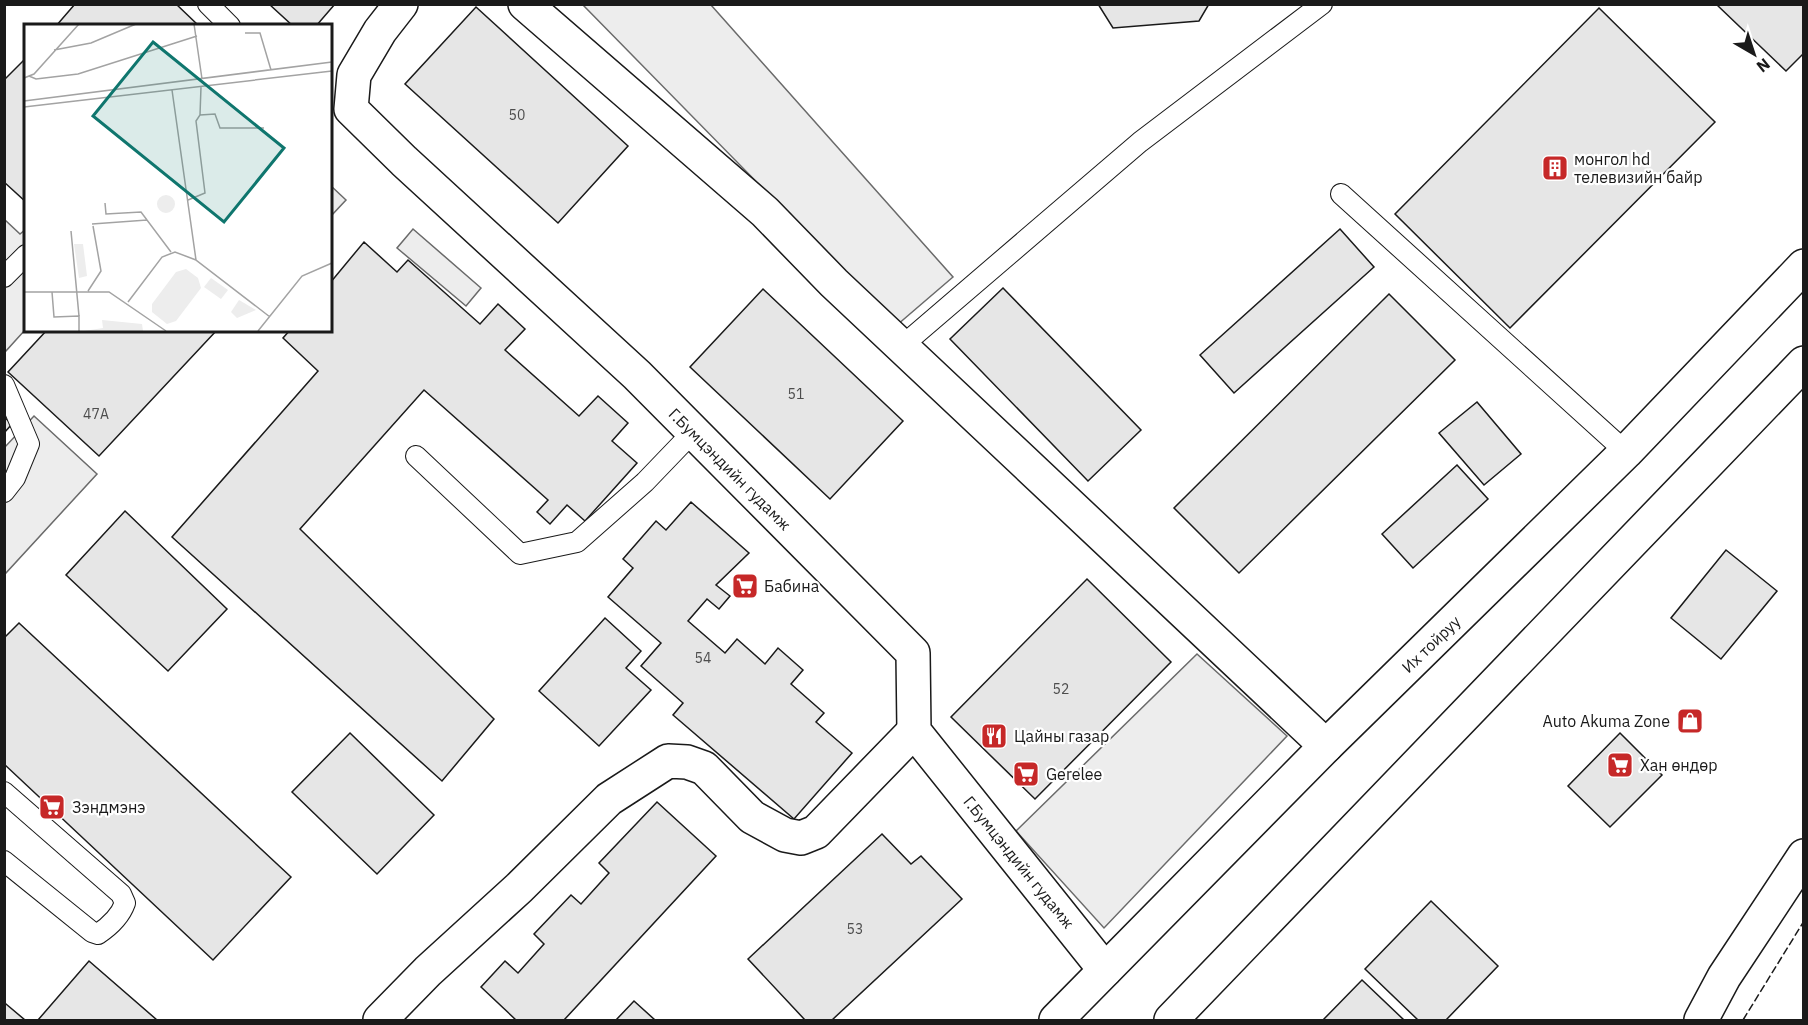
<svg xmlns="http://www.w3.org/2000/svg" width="1808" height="1025" font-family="'IBM Plex Sans',sans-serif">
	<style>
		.built { fill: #ededed; stroke: #6a6a6a; stroke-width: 1.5 }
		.building { fill: #e6e6e6; stroke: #1a1a1a; stroke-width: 1.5 }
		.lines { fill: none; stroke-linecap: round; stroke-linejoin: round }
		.lane-casing { stroke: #1a1a1a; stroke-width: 22 }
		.street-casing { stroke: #1a1a1a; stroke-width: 36 }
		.secondary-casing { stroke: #1a1a1a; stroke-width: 36 }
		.primary-casing { stroke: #1a1a1a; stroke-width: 36 }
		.lane { stroke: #fff; stroke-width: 20 }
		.street { stroke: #fff; stroke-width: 33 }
		.secondary { stroke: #fff; stroke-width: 33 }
		.primary { stroke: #fff; stroke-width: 33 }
		.fence { stroke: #1a1a1a; stroke-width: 1.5; stroke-dasharray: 8 3; stroke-linecap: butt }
		.labels { text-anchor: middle; stroke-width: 4.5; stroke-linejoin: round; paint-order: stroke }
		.number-label { font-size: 14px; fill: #4d4d4d }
		.poi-label { font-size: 16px; fill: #1a1a1a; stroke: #fff; text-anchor: start }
		.street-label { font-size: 16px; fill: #1a1a1a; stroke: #fff }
		.inset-road { fill: none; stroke: #a3a3a3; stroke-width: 1.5 }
		.view { fill: #0f766e; fill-opacity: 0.15; stroke: #0f766e; stroke-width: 3 }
		.inset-edge { fill: none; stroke: #1a1a1a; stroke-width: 3 }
	</style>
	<rect width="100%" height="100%" fill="#fff"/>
	<g class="built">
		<path d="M 583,5 L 711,5 L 953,277 L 897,325 Z"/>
		<path d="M 330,185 L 346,200 L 330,217 Z"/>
		<path d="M 4,219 L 20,234 L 26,229 L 25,330 L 5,352 Z"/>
		<path d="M 413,229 L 481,288 L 466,306 L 397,248 Z"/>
		<path d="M 34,416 L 97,474 L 5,574 L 4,448 Z"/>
		<path d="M 1197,654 L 1287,736 L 1104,928 L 1016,831 Z"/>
	</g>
	<g class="building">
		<path d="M 75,4 L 176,4 L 199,26 L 56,26 Z"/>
		<path d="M 269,4 L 335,4 L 316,26 L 293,26 Z"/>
		<path d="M 1098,4 L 1209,4 L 1199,21 L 1113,28 Z"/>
		<path d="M 1716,4 L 1804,4 L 1804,53 L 1786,71 Z"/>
		<path d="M 476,7 L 628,146 L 558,223 L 405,84 Z"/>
		<path d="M 1599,8 L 1715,122 L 1510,328 L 1395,214 Z"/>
		<path d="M 26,58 L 26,202 L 4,182 L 4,80 Z"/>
		<path d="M 1340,229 L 1374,267 L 1234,393 L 1200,355 Z"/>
		<path d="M 364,242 L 397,272 L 408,260 L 480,324 L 498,304 L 525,329 L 505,350 L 579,416 L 598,396 L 628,423 L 612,441 L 637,463 L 585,521 L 567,505 L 550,524 L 537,512 L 548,500 L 424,390 L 300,529 L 494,719 L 442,781 L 172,537 L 318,371 L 283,338 L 290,330 L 330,330 L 330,283 Z"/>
		<path d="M 1003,288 L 1141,430 L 1088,481 L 950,339 Z"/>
		<path d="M 763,289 L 903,421 L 830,499 L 690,367 Z"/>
		<path d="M 1389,294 L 1455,360 L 1239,573 L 1174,508 Z"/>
		<path d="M 47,330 L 217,330 L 99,456 L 8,372 Z"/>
		<path d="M 1477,402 L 1521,454 L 1484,485 L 1439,433 Z"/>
		<path d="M 4,417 L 12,424 L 4,433 Z"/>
		<path d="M 1457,465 L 1488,499 L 1413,568 L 1382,534 Z"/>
		<path d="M 691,502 L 749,553 L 716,585 L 730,596 L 719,609 L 707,599 L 688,621 L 725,653 L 737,639 L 765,664 L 778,648 L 803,670 L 791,684 L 824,713 L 816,722 L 852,753 L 794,819 L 673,715 L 683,703 L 641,666 L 661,643 L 608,597 L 633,568 L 623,559 L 656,521 L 666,530 Z"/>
		<path d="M 125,511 L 227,609 L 168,671 L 66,575 Z"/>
		<path d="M 1726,550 L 1777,591 L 1721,659 L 1671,618 Z"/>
		<path d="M 1087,579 L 1171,662 L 1035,799 L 951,717 Z"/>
		<path d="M 605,618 L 641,651 L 626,668 L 651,690 L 599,746 L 539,691 Z"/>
		<path d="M 19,623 L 291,877 L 213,960 L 4,764 L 4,638 Z"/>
		<path d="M 350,733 L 434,815 L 377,874 L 292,792 Z"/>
		<path d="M 1620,733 L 1662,775 L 1610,827 L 1568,786 Z"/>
		<path d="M 657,802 L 716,856 L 564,1020 L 516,1020 L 481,987 L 505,961 L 518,973 L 544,944 L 534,934 L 571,895 L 581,904 L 609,873 L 599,863 Z"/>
		<path d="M 882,834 L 911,864 L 921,856 L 962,899 L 832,1020 L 805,1020 L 748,959 Z"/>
		<path d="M 1431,901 L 1498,966 L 1446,1020 L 1418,1020 L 1365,969 Z"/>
		<path d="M 89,961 L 157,1020 L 38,1020 Z"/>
		<path d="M 1362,980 L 1404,1020 L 1323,1020 Z"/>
		<path d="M 634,1001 L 655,1020 L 616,1020 Z"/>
		<path d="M 6,1004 L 25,1020 L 4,1020 L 4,1006 Z"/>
	</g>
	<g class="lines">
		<defs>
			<g id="lane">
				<path d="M 208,4 L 230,26"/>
				<path d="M 1341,194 L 1626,452"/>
				<path d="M 4,277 L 26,255"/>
				<path d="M 902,346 L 1140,142 L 1322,4"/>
				<path d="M 4,385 L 29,444 L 15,478 L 4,492"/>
				<path d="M 416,456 L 520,554 L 577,542 L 645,482 L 693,432"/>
				<path d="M 4,792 L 121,894 L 125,903 C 120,917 110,926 98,934 L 92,932 L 4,861"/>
			</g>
			<g id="street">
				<path d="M 401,4 L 380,31 L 354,75 L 351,109 L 404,161 L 637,375 L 913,653 L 914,731 L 1105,970"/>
				<path d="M 380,1020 L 428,971 L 519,888 L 609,799 L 668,761 L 687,762 L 704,768 L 752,817 L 785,835 L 801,838 L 816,832 L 914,731"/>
				<path d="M 1701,1020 L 1724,977 L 1804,856"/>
			</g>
			<path id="secondary" d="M 525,4 L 765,212 L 834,283 L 1326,746"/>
			<g id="primary">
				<path d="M 1056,1020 L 1326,746 L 1626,452 L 1804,266"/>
				<path d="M 1171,1020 L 1804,363"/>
			</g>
		</defs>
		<use href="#lane" class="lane-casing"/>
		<use href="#street" class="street-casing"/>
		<use href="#secondary" class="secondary-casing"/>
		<use href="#primary" class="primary-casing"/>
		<use href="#lane" class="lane"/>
		<use href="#street" class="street"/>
		<use href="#secondary" class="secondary"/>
		<use href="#primary" class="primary"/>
		<path class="fence" d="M 1743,1020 L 1804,921"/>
	</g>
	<defs>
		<symbol id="building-square" viewBox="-11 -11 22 22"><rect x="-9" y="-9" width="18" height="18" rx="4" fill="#c62828" stroke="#fff"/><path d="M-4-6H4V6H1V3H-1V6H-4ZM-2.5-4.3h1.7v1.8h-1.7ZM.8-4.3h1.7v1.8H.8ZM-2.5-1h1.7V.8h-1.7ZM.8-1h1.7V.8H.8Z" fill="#fff"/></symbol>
		<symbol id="supermarket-square" viewBox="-11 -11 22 22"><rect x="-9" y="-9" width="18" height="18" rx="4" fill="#c62828" stroke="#fff"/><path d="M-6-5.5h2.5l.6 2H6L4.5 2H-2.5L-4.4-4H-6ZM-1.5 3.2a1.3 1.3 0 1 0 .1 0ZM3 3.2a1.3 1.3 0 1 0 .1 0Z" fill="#fff"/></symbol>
		<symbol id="shop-square" viewBox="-11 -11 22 22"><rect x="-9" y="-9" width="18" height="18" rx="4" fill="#c62828" stroke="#fff"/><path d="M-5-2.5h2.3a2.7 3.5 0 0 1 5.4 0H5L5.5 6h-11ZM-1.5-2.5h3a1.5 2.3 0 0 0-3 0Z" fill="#fff"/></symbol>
		<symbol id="restaurant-square" viewBox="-11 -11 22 22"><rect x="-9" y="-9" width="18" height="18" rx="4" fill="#c62828" stroke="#fff"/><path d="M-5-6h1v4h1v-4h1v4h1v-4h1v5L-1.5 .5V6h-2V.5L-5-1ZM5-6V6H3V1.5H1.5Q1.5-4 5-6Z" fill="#fff"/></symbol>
	</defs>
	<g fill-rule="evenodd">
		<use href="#building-square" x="1540" y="153" width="30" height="30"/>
		<use href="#supermarket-square" x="730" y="571" width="30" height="30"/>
		<use href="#shop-square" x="1675" y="706" width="30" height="30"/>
		<use href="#restaurant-square" x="979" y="721" width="30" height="30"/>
		<use href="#supermarket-square" x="1605" y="750" width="30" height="30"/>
		<use href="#supermarket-square" x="1011" y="759" width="30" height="30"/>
		<use href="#supermarket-square" x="37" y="792" width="30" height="30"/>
	</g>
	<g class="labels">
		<g class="number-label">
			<text x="517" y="120">50</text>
			<text x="796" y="399">51</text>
			<text x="96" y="419">47A</text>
			<text x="703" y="663">54</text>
			<text x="1061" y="694">52</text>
			<text x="855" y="934">53</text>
		</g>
		<g class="poi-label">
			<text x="1574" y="165">монгол hd<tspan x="1574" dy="18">телевизийн байр</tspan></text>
			<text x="764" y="592">Бабина</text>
			<text x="1670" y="727" text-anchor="end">Auto Akuma Zone</text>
			<text x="1014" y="742">Цайны газар</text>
			<text x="1640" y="771">Хан өндөр</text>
			<text x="1046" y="780">Gerelee</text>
			<text x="72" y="813">Зэндмэнэ</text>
		</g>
		<g class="street-label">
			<text transform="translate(730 469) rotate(45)" y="6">Г.Бумцэндийн гудамж</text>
			<text transform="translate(1431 644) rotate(-44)" y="6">Их тойруу</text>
			<text transform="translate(1019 862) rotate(51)" y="6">Г.Бумцэндийн гудамж</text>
		</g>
	</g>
	<g transform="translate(24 24)">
		<rect width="308" height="308" fill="#fff"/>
		<path d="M133 180a9 9 0 1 1 18 0a9 9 0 1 1-18 0ZM 50,220 L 59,220 L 63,252 L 55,254 ZM 162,245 L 174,254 L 177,264 L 152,297 L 143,300 L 128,288 L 128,280 L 152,248 ZM 187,254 L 204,266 L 197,275 L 180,263 ZM 215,276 L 232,286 L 213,294 L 207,288 ZM 78,296 L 118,300 L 119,307 L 60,307 L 79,304 Z" fill="#ededed"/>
		<path class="inset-road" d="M 170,0 L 178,55M 221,9 L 236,9 L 247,46M 30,26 L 67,19 L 112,0M 5,52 L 12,55 L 54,50 L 173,12M 0,54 L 10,50 L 55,0M 148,66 L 172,236 L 246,293M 0,77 L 308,38M 0,83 L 308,47M 176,91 L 191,90 L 196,104 L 240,104M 164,176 L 181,169 L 172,97 L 176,91 L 177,63M 81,179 L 82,190 L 117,188 L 123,196M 68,200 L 123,196 L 147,228M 47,207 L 55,292M 64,267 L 77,247 L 69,202M 0,268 L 85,268 L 142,307M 28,268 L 30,293 L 55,292 L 55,307M 104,278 L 138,233 L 151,228 L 172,236M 234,307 L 278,252 L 308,239"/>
		<path class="view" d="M 129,18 L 260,124 L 200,198 L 69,92 Z"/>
		<rect width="308" height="308" class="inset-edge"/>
	</g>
	<rect width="1808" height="1025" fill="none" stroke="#1a1a1a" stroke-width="12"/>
	<g transform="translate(1754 54) rotate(141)" stroke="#ffffff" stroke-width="4.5" paint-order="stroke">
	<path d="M0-4.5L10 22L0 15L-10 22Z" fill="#1a1a1a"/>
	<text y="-9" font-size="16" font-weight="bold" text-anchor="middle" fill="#1a1a1a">N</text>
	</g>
</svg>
